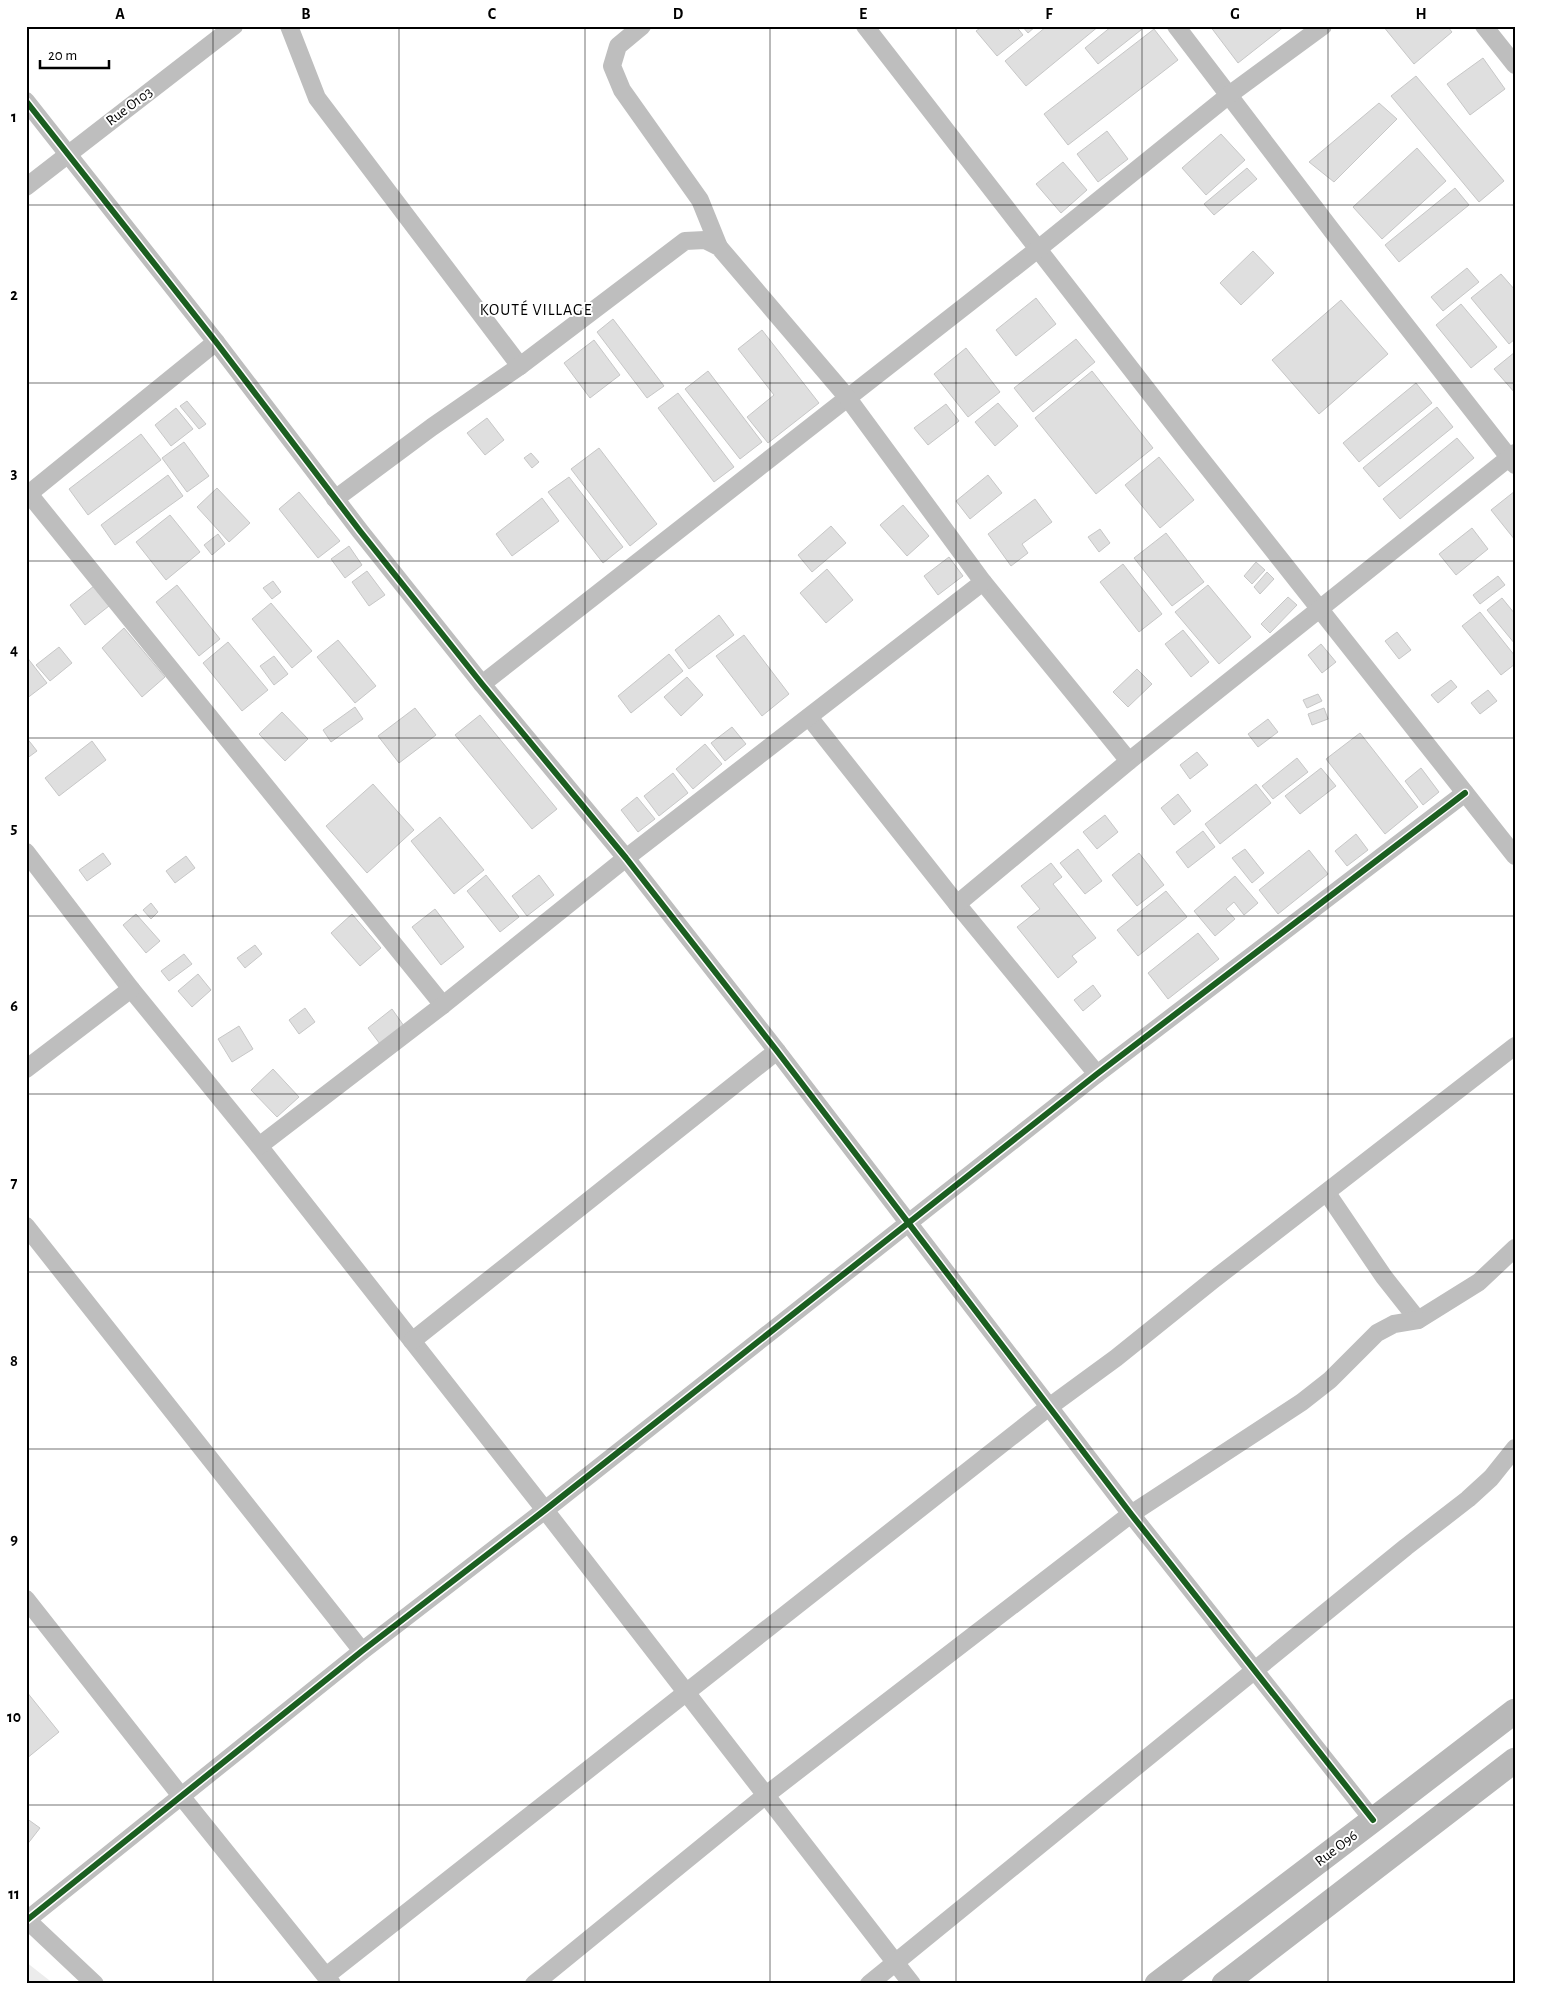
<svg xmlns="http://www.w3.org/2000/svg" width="1541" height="2010" font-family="'Alegreya Sans',sans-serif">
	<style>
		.green { fill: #ececec }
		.building { fill: #dfdfdf; stroke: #c7c7c7 }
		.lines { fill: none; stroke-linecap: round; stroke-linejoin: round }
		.street { stroke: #bebebe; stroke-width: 18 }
		.secondary { stroke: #b8b8b8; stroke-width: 25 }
		.cycleway-casing { stroke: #fff; stroke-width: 9 }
		.cycleway { stroke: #1b5e20; stroke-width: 6 }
		.grid { fill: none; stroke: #000; stroke-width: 1; stroke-opacity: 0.55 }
		.labels { text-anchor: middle; stroke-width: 4; stroke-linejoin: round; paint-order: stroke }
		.street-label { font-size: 15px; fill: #000; stroke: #fff }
		.neighbourhood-label { font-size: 16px; letter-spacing: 1px; fill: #000; stroke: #fff }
		.neatline { fill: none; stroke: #000; stroke-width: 2 }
		.grid-label { font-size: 16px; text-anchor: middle; font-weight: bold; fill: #000 }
	</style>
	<rect width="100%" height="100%" fill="#fff"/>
	<path class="green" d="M 26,1962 L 54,1984 L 26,1984 Z"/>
	<g class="building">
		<path d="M 983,26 L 1016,26 L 1023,35 L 997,56 L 976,31 Z"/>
		<path d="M 1022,26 L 1036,26 L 1028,33 Z"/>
		<path d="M 1047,26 L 1099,26 L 1026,86 L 1005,61 Z"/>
		<path d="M 1112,26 L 1146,26 L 1098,64 L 1085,48 Z"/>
		<path d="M 1210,26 L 1285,26 L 1238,63 Z"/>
		<path d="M 1383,26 L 1447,26 L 1452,32 L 1414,64 Z"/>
		<path d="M 1154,29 L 1178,60 L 1068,145 L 1044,114 Z"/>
		<path d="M 1483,58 L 1505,89 L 1470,115 L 1447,84 Z"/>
		<path d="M 1416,76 L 1504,181 L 1479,202 L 1391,96 Z"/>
		<path d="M 1379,103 L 1397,119 L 1334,182 L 1309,162 Z"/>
		<path d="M 1107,131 L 1128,159 L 1098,182 L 1077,154 Z"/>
		<path d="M 1221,134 L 1245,160 L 1206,195 L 1182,168 Z"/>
		<path d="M 1417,148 L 1446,181 L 1382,239 L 1353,207 Z"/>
		<path d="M 1063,162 L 1087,190 L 1061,213 L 1036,184 Z"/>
		<path d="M 1247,168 L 1257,179 L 1214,215 L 1204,204 Z"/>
		<path d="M 1455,188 L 1469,205 L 1399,262 L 1385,245 Z"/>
		<path d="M 1253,251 L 1274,273 L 1241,305 L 1220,283 Z"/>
		<path d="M 1467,268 L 1479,282 L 1443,311 L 1431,297 Z"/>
		<path d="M 1501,274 L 1515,290 L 1515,339 L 1509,344 L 1471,298 Z"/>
		<path d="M 1036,298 L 1056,324 L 1016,356 L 996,330 Z"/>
		<path d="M 1341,300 L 1388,354 L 1319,414 L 1272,360 Z"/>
		<path d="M 1461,304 L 1497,347 L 1471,368 L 1436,325 Z"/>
		<path d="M 613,319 L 664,386 L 647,398 L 597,332 Z"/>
		<path d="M 762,330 L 819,403 L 768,443 L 747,417 L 774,395 L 738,349 Z"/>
		<path d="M 1076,339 L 1095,362 L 1033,412 L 1014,388 Z"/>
		<path d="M 594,340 L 620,375 L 590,398 L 564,363 Z"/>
		<path d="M 966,348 L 1000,392 L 968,417 L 934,374 Z"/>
		<path d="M 1515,352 L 1515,393 L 1494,369 Z"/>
		<path d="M 708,371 L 762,442 L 740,459 L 685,389 Z"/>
		<path d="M 1092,371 L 1153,448 L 1096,494 L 1035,418 Z"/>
		<path d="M 1416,383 L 1432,403 L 1359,462 L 1343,443 Z"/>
		<path d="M 678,393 L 734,467 L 714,482 L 658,408 Z"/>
		<path d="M 187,401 L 206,424 L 199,429 L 180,406 Z"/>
		<path d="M 998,403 L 1018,426 L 995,446 L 975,422 Z"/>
		<path d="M 946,404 L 959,421 L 928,445 L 914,428 Z"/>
		<path d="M 1437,407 L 1453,427 L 1379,487 L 1363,468 Z"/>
		<path d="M 176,408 L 193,429 L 171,446 L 155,425 Z"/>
		<path d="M 487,418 L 504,440 L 485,455 L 467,433 Z"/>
		<path d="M 141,434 L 161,460 L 88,515 L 69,489 Z"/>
		<path d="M 1457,438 L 1474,458 L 1400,519 L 1383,499 Z"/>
		<path d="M 184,442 L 209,476 L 187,492 L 162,458 Z"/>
		<path d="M 599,448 L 657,524 L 630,546 L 571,469 Z"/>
		<path d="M 531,453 L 539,462 L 532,468 L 524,458 Z"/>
		<path d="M 1159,457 L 1194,500 L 1160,528 L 1125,485 Z"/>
		<path d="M 168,475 L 183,496 L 115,545 L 101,525 Z"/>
		<path d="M 988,475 L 1002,493 L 970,519 L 956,501 Z"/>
		<path d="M 569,477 L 623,547 L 603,563 L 548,492 Z"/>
		<path d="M 217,488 L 250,523 L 229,542 L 197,507 Z"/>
		<path d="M 1515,491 L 1515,540 L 1491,510 Z"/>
		<path d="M 299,492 L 340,541 L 318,558 L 279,509 Z"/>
		<path d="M 542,498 L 559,521 L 512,556 L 496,534 Z"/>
		<path d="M 1035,499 L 1052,522 L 1022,544 L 1028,553 L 1011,566 L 988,534 Z"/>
		<path d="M 903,505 L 929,536 L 907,556 L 880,525 Z"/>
		<path d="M 170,515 L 200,552 L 166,580 L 136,542 Z"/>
		<path d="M 831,526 L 846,543 L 812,572 L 798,555 Z"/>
		<path d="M 1472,528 L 1488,549 L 1456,575 L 1439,554 Z"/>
		<path d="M 1100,529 L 1110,543 L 1099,552 L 1088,537 Z"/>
		<path d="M 1166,533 L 1204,582 L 1172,606 L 1134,558 Z"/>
		<path d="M 218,534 L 225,544 L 212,555 L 204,545 Z"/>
		<path d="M 349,546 L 362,565 L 345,578 L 331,559 Z"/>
		<path d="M 949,557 L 963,576 L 938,595 L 924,576 Z"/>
		<path d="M 1256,562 L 1265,570 L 1252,584 L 1244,576 Z"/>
		<path d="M 1123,564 L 1162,614 L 1139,632 L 1100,582 Z"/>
		<path d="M 827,569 L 853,600 L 826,623 L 800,593 Z"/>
		<path d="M 367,571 L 385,595 L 369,606 L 352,582 Z"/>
		<path d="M 1267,572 L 1274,579 L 1260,594 L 1254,587 Z"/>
		<path d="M 1498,576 L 1505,585 L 1480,604 L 1473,595 Z"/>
		<path d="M 273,581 L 281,592 L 272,599 L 263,588 Z"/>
		<path d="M 177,585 L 220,639 L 199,656 L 156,602 Z"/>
		<path d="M 1208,585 L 1251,637 L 1219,664 L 1175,612 Z"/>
		<path d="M 94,586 L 109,606 L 85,625 L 70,605 Z"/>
		<path d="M 1288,597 L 1297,605 L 1270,633 L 1261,624 Z"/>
		<path d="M 1502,598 L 1515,614 L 1515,644 L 1487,610 Z"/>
		<path d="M 271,603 L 312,651 L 292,668 L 252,619 Z"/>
		<path d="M 1480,612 L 1515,656 L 1515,664 L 1501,675 L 1462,626 Z"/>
		<path d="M 719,615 L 734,635 L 689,669 L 675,650 Z"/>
		<path d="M 124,628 L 165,677 L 142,697 L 102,648 Z"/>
		<path d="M 1183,630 L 1209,662 L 1191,677 L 1165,644 Z"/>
		<path d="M 1397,632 L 1411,650 L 1399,659 L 1385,641 Z"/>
		<path d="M 744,635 L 789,694 L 762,716 L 716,656 Z"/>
		<path d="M 338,640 L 376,686 L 355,703 L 317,657 Z"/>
		<path d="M 228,642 L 268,690 L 242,711 L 203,663 Z"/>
		<path d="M 1321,644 L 1336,662 L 1322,673 L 1308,655 Z"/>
		<path d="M 59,647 L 72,663 L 50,681 L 36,665 Z"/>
		<path d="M 669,654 L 683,671 L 631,713 L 618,696 Z"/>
		<path d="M 26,656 L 47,683 L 26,699 Z"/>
		<path d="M 274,656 L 288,674 L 274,685 L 260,666 Z"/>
		<path d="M 1137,669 L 1152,684 L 1128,707 L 1113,692 Z"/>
		<path d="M 687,677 L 703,695 L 681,716 L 664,697 Z"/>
		<path d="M 1451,680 L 1457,687 L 1438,703 L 1431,695 Z"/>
		<path d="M 1488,690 L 1497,701 L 1480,714 L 1471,703 Z"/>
		<path d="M 1318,694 L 1322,701 L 1307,708 L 1303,700 Z"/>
		<path d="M 355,707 L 363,719 L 331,742 L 323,730 Z"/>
		<path d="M 415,708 L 436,735 L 399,763 L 378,736 Z"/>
		<path d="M 1324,708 L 1328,719 L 1312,725 L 1308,714 Z"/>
		<path d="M 282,712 L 308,739 L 285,761 L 259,734 Z"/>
		<path d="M 480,715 L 557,809 L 532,829 L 455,735 Z"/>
		<path d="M 1268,719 L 1278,732 L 1258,747 L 1248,734 Z"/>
		<path d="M 732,727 L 746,744 L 725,761 L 711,743 Z"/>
		<path d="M 1360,733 L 1418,807 L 1385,834 L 1326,759 Z"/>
		<path d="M 26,737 L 37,751 L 26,759 Z"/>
		<path d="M 92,741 L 106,760 L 59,796 L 45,778 Z"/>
		<path d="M 705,744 L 722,764 L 693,789 L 676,769 Z"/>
		<path d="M 1197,752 L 1208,765 L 1190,779 L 1180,765 Z"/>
		<path d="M 1297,758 L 1308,772 L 1273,799 L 1262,786 Z"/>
		<path d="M 1321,768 L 1336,786 L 1300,814 L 1285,796 Z"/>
		<path d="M 1421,768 L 1439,792 L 1423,805 L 1405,781 Z"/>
		<path d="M 673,773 L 688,793 L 659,816 L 644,796 Z"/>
		<path d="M 373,784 L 414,830 L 367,873 L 326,826 Z"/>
		<path d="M 1256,784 L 1271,803 L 1220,844 L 1205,824 Z"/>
		<path d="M 1178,794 L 1191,811 L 1174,825 L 1161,808 Z"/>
		<path d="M 637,797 L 655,819 L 638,832 L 621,810 Z"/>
		<path d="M 1105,815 L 1118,832 L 1097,849 L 1083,832 Z"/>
		<path d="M 440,817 L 484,870 L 454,894 L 411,841 Z"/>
		<path d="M 1203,831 L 1215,847 L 1188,868 L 1176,852 Z"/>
		<path d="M 1356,834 L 1368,850 L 1347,866 L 1335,851 Z"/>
		<path d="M 1078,849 L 1102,881 L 1085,894 L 1060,863 Z"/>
		<path d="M 1245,849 L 1264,873 L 1252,883 L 1232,858 Z"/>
		<path d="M 1309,850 L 1328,874 L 1278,914 L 1259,890 Z"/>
		<path d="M 103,853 L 111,864 L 87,881 L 79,870 Z"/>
		<path d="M 1139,853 L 1164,885 L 1137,906 L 1112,875 Z"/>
		<path d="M 186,856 L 195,868 L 175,883 L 166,871 Z"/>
		<path d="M 1051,863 L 1062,877 L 1053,884 L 1096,938 L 1072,956 L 1077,962 L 1058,978 L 1017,927 L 1040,909 L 1021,886 Z"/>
		<path d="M 486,875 L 519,917 L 500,932 L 467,891 Z"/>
		<path d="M 539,875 L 554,895 L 527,916 L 512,896 Z"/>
		<path d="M 1235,876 L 1258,903 L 1244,915 L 1234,902 L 1226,909 L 1235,919 L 1215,936 L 1194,911 Z"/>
		<path d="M 1166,891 L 1187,917 L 1138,956 L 1117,930 Z"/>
		<path d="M 151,903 L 158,912 L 151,919 L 143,910 Z"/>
		<path d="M 435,909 L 464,947 L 441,965 L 412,927 Z"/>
		<path d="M 136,914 L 160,941 L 146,953 L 123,925 Z"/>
		<path d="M 352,914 L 381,948 L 360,966 L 331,933 Z"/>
		<path d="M 1198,933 L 1219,959 L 1168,999 L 1148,973 Z"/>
		<path d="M 255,945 L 262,954 L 245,968 L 237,958 Z"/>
		<path d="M 184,954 L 192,964 L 169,981 L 161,971 Z"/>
		<path d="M 198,974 L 211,990 L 192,1007 L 178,991 Z"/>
		<path d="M 1093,985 L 1101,996 L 1083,1011 L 1074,1000 Z"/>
		<path d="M 305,1008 L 315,1022 L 299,1034 L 289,1020 Z"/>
		<path d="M 392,1009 L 404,1026 L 380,1044 L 368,1028 Z"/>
		<path d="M 239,1026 L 253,1049 L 232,1062 L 218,1039 Z"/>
		<path d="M 273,1069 L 299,1097 L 277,1117 L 251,1090 Z"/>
		<path d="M 26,1691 L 59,1732 L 26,1759 Z"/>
		<path d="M 26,1818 L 40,1828 L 26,1846 Z"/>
	</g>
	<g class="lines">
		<g class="street">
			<path d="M 289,26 L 317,98 L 520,366"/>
			<path d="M 642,26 L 618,46 L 612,66 L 622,90 L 700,200 L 719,247"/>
			<path d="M 865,26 L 1190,445 L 1515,856"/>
			<path d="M 1176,26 L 1333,232 L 1515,465"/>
			<path d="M 1484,26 L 1515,65"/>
			<path d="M 26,101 L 216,342 L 360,531 L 482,684 L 626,858 L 777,1051 L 1131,1514 L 1373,1820"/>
			<path d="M 26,187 L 234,26"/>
			<path d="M 29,494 L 443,1005"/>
			<path d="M 26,496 L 216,342"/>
			<path d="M 983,582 L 1129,761"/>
			<path d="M 482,684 L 1038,249 L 1229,95 L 1323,26"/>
			<path d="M 809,717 L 957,904 L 1097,1074"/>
			<path d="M 26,852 L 131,989 L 259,1146 L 545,1510 L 912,1984"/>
			<path d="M 957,904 L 1129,761 L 1515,453"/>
			<path d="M 26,1069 L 131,989"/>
			<path d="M 259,1146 L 443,1005 L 626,858 L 983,582 L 847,397 L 719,247 L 705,240 L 685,241 L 520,366 L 432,427 L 335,499"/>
			<path d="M 1327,1193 L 1384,1277 L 1418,1320 L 1479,1282 L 1515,1248"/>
			<path d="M 26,1226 L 362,1651"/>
			<path d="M 412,1341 L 777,1051"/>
			<path d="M 26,1599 L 181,1796 L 332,1984"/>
			<path d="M 26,1919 L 95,1984"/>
			<path d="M 27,1920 L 362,1651 L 545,1510 L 1097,1074 L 1465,793"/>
			<path d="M 326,1976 L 1049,1407 L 1116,1358 L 1213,1280 L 1515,1046"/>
			<path d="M 534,1984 L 766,1795 L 1131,1514 L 1302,1402 L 1330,1380 L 1377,1333 L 1394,1324 L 1418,1320"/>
			<path d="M 869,1984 L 1406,1547 L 1468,1499 L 1491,1478 L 1515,1448"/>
		</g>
		<g class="secondary">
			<path d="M 1157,1984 L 1373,1820 L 1515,1711"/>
			<path d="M 1224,1984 L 1515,1760"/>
		</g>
		<defs>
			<g id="cycleway">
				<path d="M 26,101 L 216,342 L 360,531 L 482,684 L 626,858 L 777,1051 L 1131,1514 L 1373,1820"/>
				<path d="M 27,1920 L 362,1651 L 545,1510 L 1097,1074 L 1465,793"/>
			</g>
		</defs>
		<use href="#cycleway" class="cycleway-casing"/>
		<use href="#cycleway" class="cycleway"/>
	</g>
	<path class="grid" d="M 213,26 L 213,1984M 399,26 L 399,1984M 585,26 L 585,1984M 770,26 L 770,1984M 956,26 L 956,1984M 1142,26 L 1142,1984M 1328,26 L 1328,1984M 26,205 L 1515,205M 26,383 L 1515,383M 26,561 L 1515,561M 26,738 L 1515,738M 26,916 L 1515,916M 26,1094 L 1515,1094M 26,1272 L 1515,1272M 26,1449 L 1515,1449M 26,1627 L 1515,1627M 26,1805 L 1515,1805"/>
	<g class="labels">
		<g class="street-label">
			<text transform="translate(129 106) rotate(-37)" y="5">Rue O103</text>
			<text transform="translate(1336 1848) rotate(-37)" y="5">Rue O96</text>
		</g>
		<g class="neighbourhood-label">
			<text x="536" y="315">KOUTÉ VILLAGE</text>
		</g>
	</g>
	<rect width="1541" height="2010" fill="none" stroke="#ffffff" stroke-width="55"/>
	<path d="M40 60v8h69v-8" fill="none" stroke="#000000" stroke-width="2.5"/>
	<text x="48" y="60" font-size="15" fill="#000000" stroke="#ffffff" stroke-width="4" paint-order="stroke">20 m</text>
	<rect x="28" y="28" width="1486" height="1954" class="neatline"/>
	<g class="grid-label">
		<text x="120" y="19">A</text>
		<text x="306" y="19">B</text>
		<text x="492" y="19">C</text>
		<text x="678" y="19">D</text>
		<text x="863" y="19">E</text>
		<text x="1049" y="19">F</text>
		<text x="1235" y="19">G</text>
		<text x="1421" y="19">H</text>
		<text x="14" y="122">1</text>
		<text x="14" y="300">2</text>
		<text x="14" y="478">3</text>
		<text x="14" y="655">4</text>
		<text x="14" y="833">5</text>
		<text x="14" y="1011">6</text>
		<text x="14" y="1188">7</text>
		<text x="14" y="1366">8</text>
		<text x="14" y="1544">9</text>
		<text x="14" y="1722">10</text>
		<text x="14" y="1899">11</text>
	</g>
</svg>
